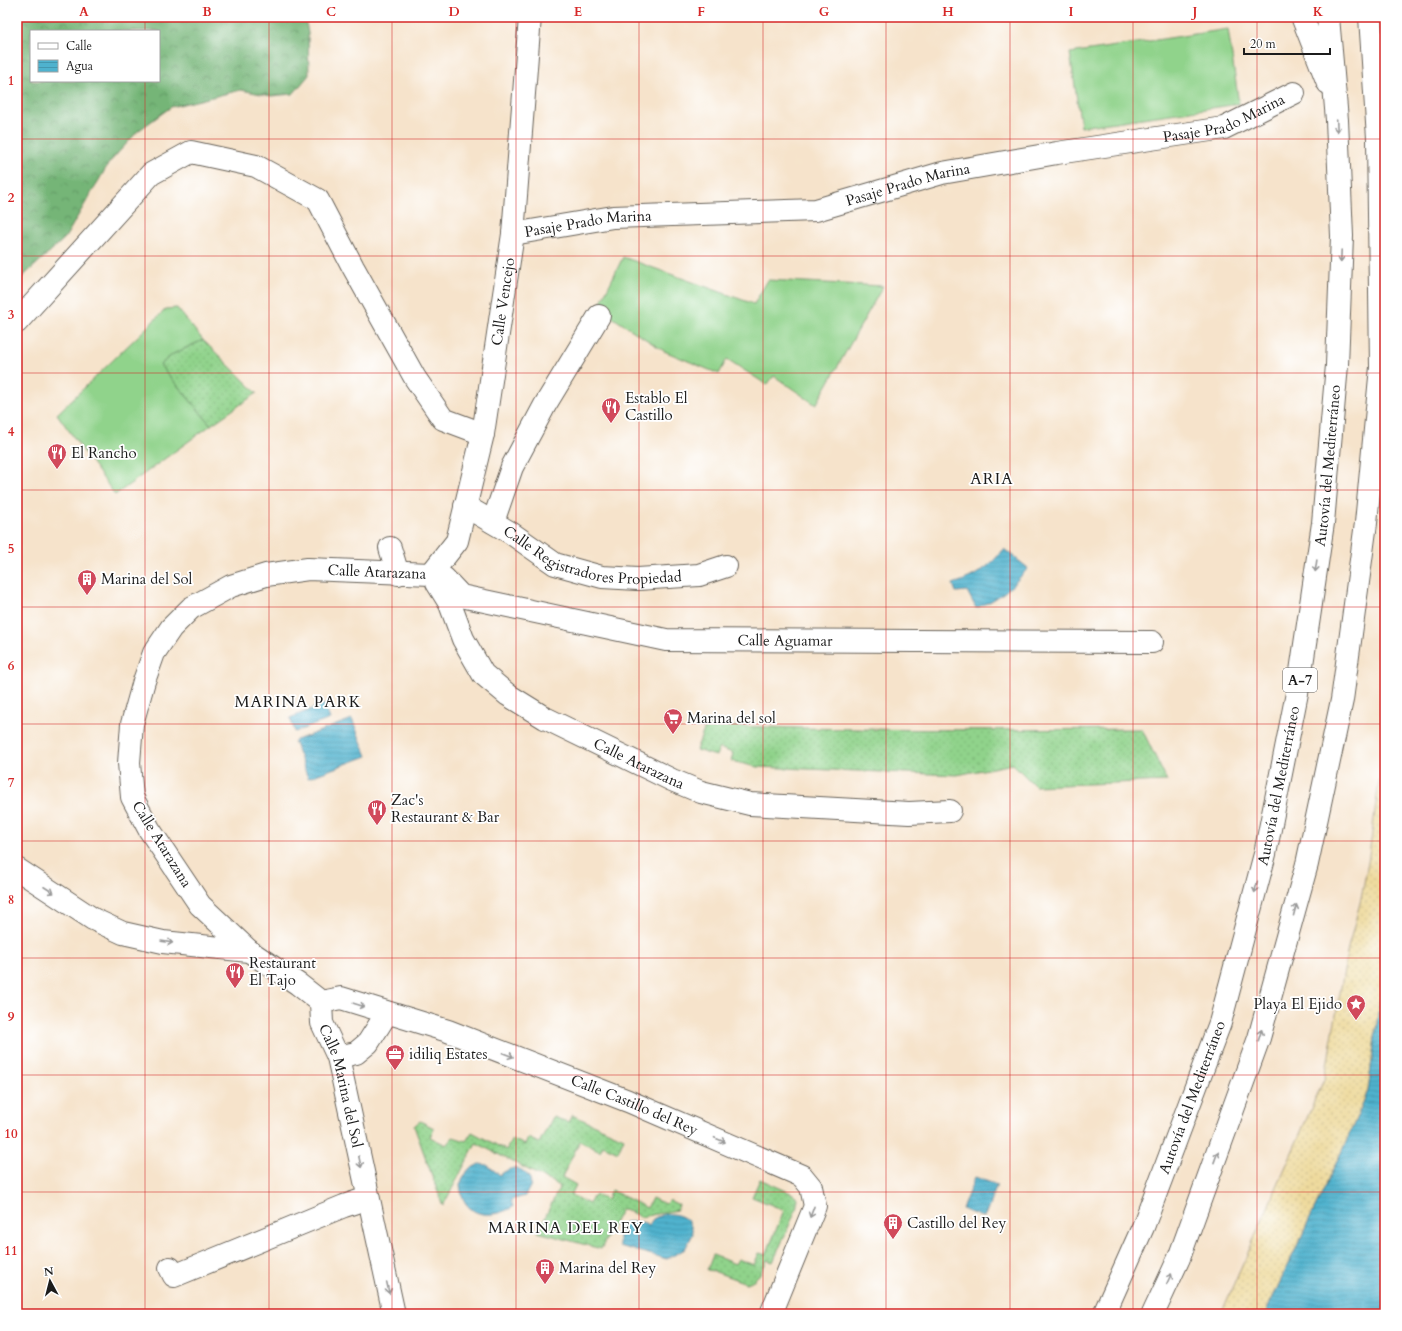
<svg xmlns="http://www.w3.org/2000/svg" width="1402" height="1331" font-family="Cardo,serif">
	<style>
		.grass { fill: url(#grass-dots); stroke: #567854 }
		.forest { fill: url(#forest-crowns); stroke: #48684a; fill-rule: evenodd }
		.sand { fill: url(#sand-dots); stroke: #857b5d }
		.garden { fill: #90d38b; stroke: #567854 }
		.water { fill: url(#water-rules); stroke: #366775 }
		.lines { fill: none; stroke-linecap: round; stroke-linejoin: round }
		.minor-casing { stroke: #686259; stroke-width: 24 }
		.highway-casing { stroke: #686259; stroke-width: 24 }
		.minor { stroke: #fff; stroke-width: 22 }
		.highway { stroke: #fff; stroke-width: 22 }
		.oneway { stroke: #999 }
		.grid { fill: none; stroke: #d62828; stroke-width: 1; stroke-opacity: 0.55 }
		.labels { text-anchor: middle; stroke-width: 3.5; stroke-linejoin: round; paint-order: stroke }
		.shield { fill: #fff; stroke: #606060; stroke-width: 1 }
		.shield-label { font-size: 14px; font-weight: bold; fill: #1c1c1c }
		.street-label { font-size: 15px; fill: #1c1c1c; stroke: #fff }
		.poi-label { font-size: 15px; fill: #1c1c1c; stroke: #fff; text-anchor: start }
		.neighbourhood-label { font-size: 16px; letter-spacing: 1px; fill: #1c1c1c; stroke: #fff }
		.neatline { fill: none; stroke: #d62828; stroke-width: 1.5 }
		.grid-label { font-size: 13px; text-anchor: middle; font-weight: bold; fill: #d62828 }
	</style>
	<defs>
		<pattern id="grass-dots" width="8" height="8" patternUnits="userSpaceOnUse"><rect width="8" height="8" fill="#90d38b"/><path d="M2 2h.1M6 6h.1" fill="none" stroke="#7cb577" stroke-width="1.8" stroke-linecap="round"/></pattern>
		<pattern id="forest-crowns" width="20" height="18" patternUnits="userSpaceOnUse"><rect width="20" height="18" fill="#74b577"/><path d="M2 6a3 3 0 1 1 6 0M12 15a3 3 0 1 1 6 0" fill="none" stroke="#5e9261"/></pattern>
		<pattern id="sand-dots" width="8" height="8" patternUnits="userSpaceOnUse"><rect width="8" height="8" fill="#eeda9e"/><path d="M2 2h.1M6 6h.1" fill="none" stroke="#ccba88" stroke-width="1.8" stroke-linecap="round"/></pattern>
		<pattern id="water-rules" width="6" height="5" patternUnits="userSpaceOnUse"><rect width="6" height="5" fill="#4fb2ce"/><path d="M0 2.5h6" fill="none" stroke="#4498b0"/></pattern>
	</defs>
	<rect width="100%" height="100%" fill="#fff"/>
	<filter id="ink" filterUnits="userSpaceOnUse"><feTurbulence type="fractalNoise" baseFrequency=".025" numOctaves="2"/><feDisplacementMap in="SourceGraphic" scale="8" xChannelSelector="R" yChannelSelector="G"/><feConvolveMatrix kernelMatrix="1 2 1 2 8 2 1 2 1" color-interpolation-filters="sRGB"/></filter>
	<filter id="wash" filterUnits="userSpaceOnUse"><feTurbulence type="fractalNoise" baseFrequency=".012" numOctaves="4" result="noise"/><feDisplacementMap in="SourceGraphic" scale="16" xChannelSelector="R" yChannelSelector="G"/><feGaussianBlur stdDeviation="0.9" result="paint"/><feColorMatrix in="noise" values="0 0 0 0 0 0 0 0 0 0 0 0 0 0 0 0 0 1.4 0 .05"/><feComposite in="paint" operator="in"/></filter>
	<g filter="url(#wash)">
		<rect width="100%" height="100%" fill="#f6e3cb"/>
		<g class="grass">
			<path d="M 203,340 L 257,393 L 211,425 L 160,365 L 173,354 Z"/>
			<path d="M 706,725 C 851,731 997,730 1142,729 L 1167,781 L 1035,786 L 1013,764 L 957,775 L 757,767 L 731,761 L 733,753 L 719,748 L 716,756 L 696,750 Z"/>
			<path d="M 572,1115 L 624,1138 L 618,1152 L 603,1145 L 600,1151 L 580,1141 L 562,1177 L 576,1185 L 571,1195 L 589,1204 L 593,1197 L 597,1195 L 607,1200 L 611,1190 L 647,1208 L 652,1198 L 665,1204 L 669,1200 L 679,1205 L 677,1210 L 641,1217 L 624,1209 L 621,1210 L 601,1249 L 538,1232 L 560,1186 L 476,1143 L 443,1206 L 414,1126 L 420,1121 L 434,1128 L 430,1137 L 446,1145 L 453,1137 L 466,1141 L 472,1132 L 506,1150 L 512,1139 L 525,1145 L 528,1138 L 539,1143 L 553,1117 L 568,1122 Z"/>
			<path d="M 760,1179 L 793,1194 L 798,1198 L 796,1210 L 773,1262 L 767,1260 C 763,1269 758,1281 746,1283 L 713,1271 L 707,1270 L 713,1255 L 735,1264 L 738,1259 L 754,1265 L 759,1253 L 766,1255 L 784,1210 L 752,1197 Z"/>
		</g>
		<path class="forest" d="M 17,17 L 305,17 L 308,33 L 309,75 L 293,94 L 271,96 L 241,90 L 171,107 L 138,131 L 109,163 L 65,238 L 17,282 ZM 31,31 L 159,31 L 159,81 L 31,81 Z"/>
		<path class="sand" d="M 1385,736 L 1385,961 L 1368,1091 L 1347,1140 L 1265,1314 L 1221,1314 L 1325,1077 L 1348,948 L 1360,903 L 1368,863 Z"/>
		<g class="garden">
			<path d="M 1228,29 L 1239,104 L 1081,127 L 1070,53 Z"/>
			<path d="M 623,257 L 754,304 L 768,280 L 883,286 L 816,405 L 774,376 L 767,385 L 727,359 L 719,374 L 664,351 L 598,308 Z"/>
			<path d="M 177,308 L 203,340 L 173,354 L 160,365 L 211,425 L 115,495 L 57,414 L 166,309 Z"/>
		</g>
		<g class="water">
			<path d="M 1004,549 L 1028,568 C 1011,588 1001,598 976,608 L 967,591 L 956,592 L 953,584 C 977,576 988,568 1004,549 Z"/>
			<path d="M 324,704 L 330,719 L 295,732 L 290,718 Z"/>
			<path d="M 352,719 L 367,756 L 308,778 L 294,741 Z"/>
			<path d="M 1385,961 L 1385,1314 L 1265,1314 L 1347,1140 L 1368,1091 Z"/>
			<path d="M 479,1164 L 487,1165 L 500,1175 C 512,1165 522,1166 530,1179 L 531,1185 L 525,1196 L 511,1200 L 513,1207 C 488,1221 462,1216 460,1184 L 468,1170 Z"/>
			<path d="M 975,1177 L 997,1185 L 984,1218 L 962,1209 Z"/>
			<path d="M 663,1214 C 678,1213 691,1217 693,1234 L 685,1249 L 667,1259 L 619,1246 L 619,1233 L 625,1222 L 642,1222 L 648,1226 L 653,1219 Z"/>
		</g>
	</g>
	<g filter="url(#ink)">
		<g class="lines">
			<defs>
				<g id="minor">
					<path id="s1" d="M 513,234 L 613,217 L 816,210 L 942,173 L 1057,153 L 1224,128 L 1294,93"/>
					<path d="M 17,322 L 151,174 L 191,152 L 256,166 L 318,200 L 353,267 L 415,378 L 443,419 L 483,434"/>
					<path id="s2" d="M 465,506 L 511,533 L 555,564 L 602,577 L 638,579 L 699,575 L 726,566"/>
					<path d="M 493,522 L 512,467 L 545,405 L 599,316"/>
					<path d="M 390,548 L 398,574"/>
					<path id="s3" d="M 431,574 L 457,541 L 483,434 L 513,234 L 530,17"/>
					<path id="s4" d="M 437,583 L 450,604 L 463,639 L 483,674 L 508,695 L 545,718 L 672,780 L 701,792 L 750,804 L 909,813 L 950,811"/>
					<path id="s5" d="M 17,869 L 93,919 L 123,933 L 163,942 L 249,951 L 298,984 L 321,1002 L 322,1023 L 338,1057 L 394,1314"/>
					<path id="s6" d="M 249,951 L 200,905 L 149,829 L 132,797 L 129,763 L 132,724 L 144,681 L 154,653 L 171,628 L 191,608 L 231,586 L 266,575 L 308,569 L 431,574 L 444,578 L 461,596 L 666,640 L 1152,642"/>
					<path id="s7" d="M 321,1002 L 341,998 L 448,1031 L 628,1101 L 802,1176 L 811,1187 L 815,1206 L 771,1314"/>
					<path d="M 338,1057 L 356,1053 L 368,1043 L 387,1013"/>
					<path d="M 170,1268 L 174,1276 L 344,1206 L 368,1198"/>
				</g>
				<g id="highway">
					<path d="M 1303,19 L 1328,83"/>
					<path id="s8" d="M 1104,1314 L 1143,1227 L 1220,1023 L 1265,854 L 1300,678 L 1323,523 L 1337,365 L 1342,236 L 1337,120 L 1328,17"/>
					<path d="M 1153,1314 L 1179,1258 L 1259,1038 L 1307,864 L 1342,700 L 1366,523 L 1381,367 L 1378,138 L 1370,17"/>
				</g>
			</defs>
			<use href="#minor" class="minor-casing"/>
			<use href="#highway" class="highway-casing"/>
			<use href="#minor" class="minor"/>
			<use href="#highway" class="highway"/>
		</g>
		<defs><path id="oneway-shaft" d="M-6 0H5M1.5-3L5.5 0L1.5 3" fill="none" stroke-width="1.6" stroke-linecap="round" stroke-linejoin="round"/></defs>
		<g class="oneway">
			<use href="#oneway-shaft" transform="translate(1337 126) rotate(87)"/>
			<use href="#oneway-shaft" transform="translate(1341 256) rotate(92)"/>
			<use href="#oneway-shaft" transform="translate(1316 566) rotate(98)"/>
			<use href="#oneway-shaft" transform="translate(1256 887) rotate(105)"/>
			<use href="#oneway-shaft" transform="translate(49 890) rotate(33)"/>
			<use href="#oneway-shaft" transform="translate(1295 910) rotate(-75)"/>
			<use href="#oneway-shaft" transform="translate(167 942) rotate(8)"/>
			<use href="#oneway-shaft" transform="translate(359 1005) rotate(18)"/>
			<use href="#oneway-shaft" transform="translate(1260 1035) rotate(-73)"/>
			<use href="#oneway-shaft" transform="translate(508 1055) rotate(21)"/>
			<use href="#oneway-shaft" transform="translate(720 1140) rotate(23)"/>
			<use href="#oneway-shaft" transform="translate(1216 1157) rotate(-70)"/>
			<use href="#oneway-shaft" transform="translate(360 1162) rotate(78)"/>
			<use href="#oneway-shaft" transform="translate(812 1212) rotate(110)"/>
			<use href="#oneway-shaft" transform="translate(1169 1279) rotate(-65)"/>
			<use href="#oneway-shaft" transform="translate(388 1288) rotate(77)"/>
		</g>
	</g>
	<path class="grid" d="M 145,17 L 145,31M 269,17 L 269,1314M 392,17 L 392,1314M 516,17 L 516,1314M 639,17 L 639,1314M 763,17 L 763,1314M 886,17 L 886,1314M 1010,17 L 1010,1314M 1133,17 L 1133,1314M 1257,17 L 1257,1314M 145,81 L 145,1314M 17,139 L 1385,139M 17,256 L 1385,256M 17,373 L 1385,373M 17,490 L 1385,490M 17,607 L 1385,607M 17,724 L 1385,724M 17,841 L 1385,841M 17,958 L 1385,958M 17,1075 L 1385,1075M 17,1192 L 1385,1192"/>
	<defs>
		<symbol id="restaurant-pin" viewBox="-11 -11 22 30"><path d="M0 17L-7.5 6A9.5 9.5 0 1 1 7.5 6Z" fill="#d1495b" stroke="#fff"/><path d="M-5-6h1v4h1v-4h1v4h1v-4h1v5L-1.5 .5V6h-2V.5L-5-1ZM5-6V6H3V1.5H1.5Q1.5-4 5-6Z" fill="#fff"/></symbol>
		<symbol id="building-pin" viewBox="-11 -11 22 30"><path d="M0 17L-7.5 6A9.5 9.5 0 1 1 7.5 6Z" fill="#d1495b" stroke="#fff"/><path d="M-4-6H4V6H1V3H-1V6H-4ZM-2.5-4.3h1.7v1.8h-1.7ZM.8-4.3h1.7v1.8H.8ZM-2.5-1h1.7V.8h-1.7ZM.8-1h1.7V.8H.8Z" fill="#fff"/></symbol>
		<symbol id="supermarket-pin" viewBox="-11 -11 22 30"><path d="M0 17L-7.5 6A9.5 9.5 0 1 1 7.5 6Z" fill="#d1495b" stroke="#fff"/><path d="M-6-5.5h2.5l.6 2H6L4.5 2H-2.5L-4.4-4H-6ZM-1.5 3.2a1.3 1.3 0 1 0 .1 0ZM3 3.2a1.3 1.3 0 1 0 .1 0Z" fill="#fff"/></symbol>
		<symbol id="sight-pin" viewBox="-11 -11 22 30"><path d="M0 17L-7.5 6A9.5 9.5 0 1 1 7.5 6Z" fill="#d1495b" stroke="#fff"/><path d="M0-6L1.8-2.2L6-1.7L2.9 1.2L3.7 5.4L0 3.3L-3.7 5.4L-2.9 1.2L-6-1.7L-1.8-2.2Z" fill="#fff"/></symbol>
		<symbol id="office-pin" viewBox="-11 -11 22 30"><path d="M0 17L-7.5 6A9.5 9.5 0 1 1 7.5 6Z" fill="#d1495b" stroke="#fff"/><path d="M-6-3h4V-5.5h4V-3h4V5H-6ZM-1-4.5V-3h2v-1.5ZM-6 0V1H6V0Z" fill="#fff"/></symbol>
	</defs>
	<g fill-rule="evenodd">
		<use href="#restaurant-pin" x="600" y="396" width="22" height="30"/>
		<use href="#restaurant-pin" x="46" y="442" width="22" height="30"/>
		<use href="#building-pin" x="76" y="568" width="22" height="30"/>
		<use href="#supermarket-pin" x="662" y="707" width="22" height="30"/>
		<use href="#restaurant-pin" x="366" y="798" width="22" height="30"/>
		<use href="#restaurant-pin" x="224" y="961" width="22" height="30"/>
		<use href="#sight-pin" x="1345" y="993" width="22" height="30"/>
		<use href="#office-pin" x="384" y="1043" width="22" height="30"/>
		<use href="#building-pin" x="882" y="1212" width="22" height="30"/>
		<use href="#building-pin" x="534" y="1257" width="22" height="30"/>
	</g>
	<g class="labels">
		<rect class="shield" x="1283" y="668" width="34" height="24" rx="3"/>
		<g class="shield-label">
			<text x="1300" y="685">A-7</text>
		</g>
		<g class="street-label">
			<text dy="5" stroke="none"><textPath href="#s1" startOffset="724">Pasaje Prado Marina</textPath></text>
			<text dy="5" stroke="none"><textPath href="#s1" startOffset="400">Pasaje Prado Marina</textPath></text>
			<text dy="5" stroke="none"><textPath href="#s1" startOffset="76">Pasaje Prado Marina</textPath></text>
			<text dy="5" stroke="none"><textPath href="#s3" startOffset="286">Calle Vencejo</textPath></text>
			<text dy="5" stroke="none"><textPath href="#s8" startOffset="882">Autovía del Mediterráneo</textPath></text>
			<text dy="5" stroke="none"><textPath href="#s2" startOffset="141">Calle Registradores Propiedad</textPath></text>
			<text dy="5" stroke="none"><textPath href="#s6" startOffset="595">Calle Atarazana</textPath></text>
			<text dy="5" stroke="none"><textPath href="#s6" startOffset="1016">Calle Aguamar</textPath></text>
			<text dy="5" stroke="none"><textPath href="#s4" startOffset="283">Calle Atarazana</textPath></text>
			<text dy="5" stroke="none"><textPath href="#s8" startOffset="558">Autovía del Mediterráneo</textPath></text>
			<text transform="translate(162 844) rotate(58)" y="5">Calle Atarazana</text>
			<text dy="5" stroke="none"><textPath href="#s5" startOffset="427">Calle Marina del Sol</textPath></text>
			<text dy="5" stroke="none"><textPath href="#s8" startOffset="234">Autovía del Mediterráneo</textPath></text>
			<text dy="5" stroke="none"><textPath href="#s7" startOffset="333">Calle Castillo del Rey</textPath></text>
		</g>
		<g class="poi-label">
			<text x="625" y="403">Establo El<tspan x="625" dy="17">Castillo</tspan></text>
			<text x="71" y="458">El Rancho</text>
			<text x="101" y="584">Marina del Sol</text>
			<text x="687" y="723">Marina del sol</text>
			<text x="391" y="805">Zac's<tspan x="391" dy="17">Restaurant &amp; Bar</tspan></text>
			<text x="249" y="968">Restaurant<tspan x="249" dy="17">El Tajo</tspan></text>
			<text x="1342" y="1009" text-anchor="end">Playa El Ejido</text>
			<text x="409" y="1059">idiliq Estates</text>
			<text x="907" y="1228">Castillo del Rey</text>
			<text x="559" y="1273">Marina del Rey</text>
		</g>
		<g class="neighbourhood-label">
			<text x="992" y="484">ARIA</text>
			<text x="298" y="707">MARINA PARK</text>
			<text x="566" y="1233">MARINA DEL REY</text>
		</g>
	</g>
	<rect width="1402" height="1331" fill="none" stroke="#fff" stroke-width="44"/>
	<rect x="30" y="30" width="130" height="52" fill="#ffffff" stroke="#a4a4a4"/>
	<rect x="38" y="43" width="20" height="6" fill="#ffffff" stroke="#a4a4a4"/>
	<text x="66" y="50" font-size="12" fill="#1c1c1c">Calle</text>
	<rect x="38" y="60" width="20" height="12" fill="url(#water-rules)" stroke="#a4a4a4"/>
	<text x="66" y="70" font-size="12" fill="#1c1c1c">Agua</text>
	<g transform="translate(50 1281) rotate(353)" stroke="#ffffff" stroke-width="3" paint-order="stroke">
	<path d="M0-3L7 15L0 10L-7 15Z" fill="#1c1c1c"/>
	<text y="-6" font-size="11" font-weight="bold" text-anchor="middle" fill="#1c1c1c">N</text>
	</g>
	<path d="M1244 48v6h86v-6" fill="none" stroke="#1c1c1c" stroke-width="2"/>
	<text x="1250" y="48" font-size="12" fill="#1c1c1c" stroke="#ffffff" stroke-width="3" paint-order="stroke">20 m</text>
	<rect x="22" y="22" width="1358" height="1287" class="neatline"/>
	<g class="grid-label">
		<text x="84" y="16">A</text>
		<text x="207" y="16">B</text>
		<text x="331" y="16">C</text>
		<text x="454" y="16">D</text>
		<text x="578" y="16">E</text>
		<text x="701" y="16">F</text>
		<text x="824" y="16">G</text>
		<text x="948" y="16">H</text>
		<text x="1071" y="16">I</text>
		<text x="1195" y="16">J</text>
		<text x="1318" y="16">K</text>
		<text x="11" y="85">1</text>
		<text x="11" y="202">2</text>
		<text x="11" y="319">3</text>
		<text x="11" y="436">4</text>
		<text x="11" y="553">5</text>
		<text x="11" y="670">6</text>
		<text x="11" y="787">7</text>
		<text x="11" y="904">8</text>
		<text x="11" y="1021">9</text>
		<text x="11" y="1138">10</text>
		<text x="11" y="1255">11</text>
	</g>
</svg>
